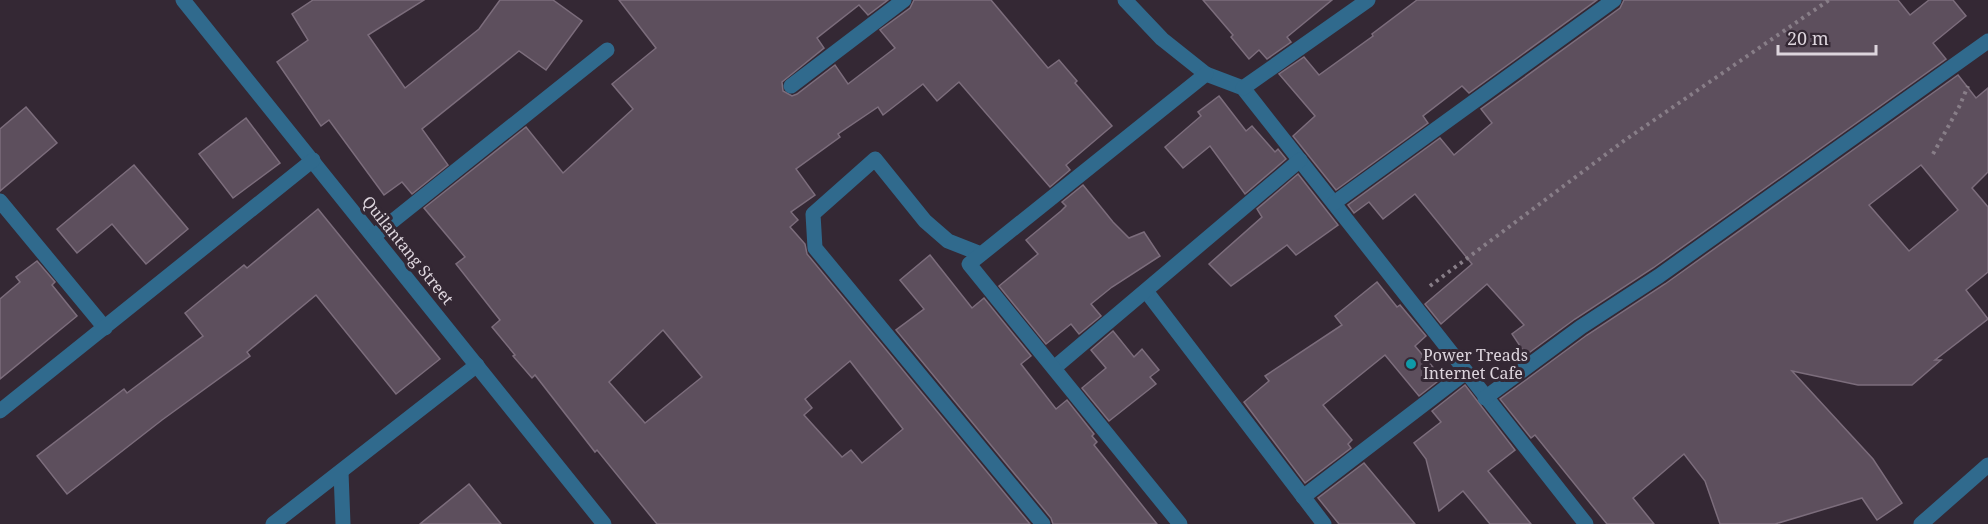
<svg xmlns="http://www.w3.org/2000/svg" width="1988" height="524" font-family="'Noto Serif',serif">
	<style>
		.building { fill: #5d4f5d; stroke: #7c6d7c; stroke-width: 1.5; fill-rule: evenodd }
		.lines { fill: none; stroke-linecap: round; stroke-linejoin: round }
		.path { stroke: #887e88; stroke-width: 4; stroke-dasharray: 3 4.5; stroke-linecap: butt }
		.service { stroke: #306a8d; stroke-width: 15 }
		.minor { stroke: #306a8d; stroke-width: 15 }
		.culture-dot { fill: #0f9aa8; stroke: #342834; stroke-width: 2 }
		.labels { text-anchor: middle; stroke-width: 6; stroke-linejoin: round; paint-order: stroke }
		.street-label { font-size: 16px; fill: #ddd5dd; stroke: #342834 }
		.poi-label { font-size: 16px; fill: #ddd5dd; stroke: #342834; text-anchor: start }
	</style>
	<rect width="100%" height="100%" fill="#342834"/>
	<g class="building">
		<path d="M 313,0 L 424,0 L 368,35 L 405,88 L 479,29 L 500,0 L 553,0 L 582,21 L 546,70 L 519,51 L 422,129 L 448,165 L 412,194 L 402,182 L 384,195 L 329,120 L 321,126 L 277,62 L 308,40 L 292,14 Z"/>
		<path d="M 619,0 L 888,0 L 868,15 L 859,5 L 817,38 L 824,48 L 782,82 L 783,91 L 792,96 L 797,94 L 835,65 L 848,84 L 895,48 L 880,30 L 910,8 L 914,0 L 991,0 L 1048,68 L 1059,60 L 1077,81 L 1075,83 L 1112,126 L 1066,165 L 1070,170 L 1050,187 L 959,82 L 937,101 L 923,84 L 883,115 L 878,107 L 838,134 L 840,137 L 796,169 L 815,195 L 791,212 L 798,220 L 790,227 L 805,244 L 807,254 L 1030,524 L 657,524 L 597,450 L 595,452 L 535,375 L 532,378 L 513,356 L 515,355 L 492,327 L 500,320 L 456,264 L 465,257 L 424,208 L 526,127 L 563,173 L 633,109 L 612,84 L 656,48 ZM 663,330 L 702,377 L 645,423 L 609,382 ZM 850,361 L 903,429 L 862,463 L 851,450 L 842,457 L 804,415 L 812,408 L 805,399 Z"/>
		<path d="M 1203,0 L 1332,0 L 1287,37 L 1291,42 L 1267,59 L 1259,50 L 1249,59 L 1231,37 L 1233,35 Z"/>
		<path d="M 1417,0 L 1597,0 L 1469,93 L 1462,86 L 1423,116 L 1428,123 L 1336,190 L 1293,136 L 1315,116 L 1279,74 L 1304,57 L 1319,75 L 1373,36 L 1372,34 Z"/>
		<path d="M 1624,0 L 1898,0 L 1910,15 L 1929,0 L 1953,0 L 1966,16 L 1933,43 L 1946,59 L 1653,268 L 1575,319 L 1526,355 L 1512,334 L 1524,325 L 1487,284 L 1441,324 L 1425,304 L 1472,264 L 1415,194 L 1383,219 L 1369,202 L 1354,213 L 1348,205 L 1440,138 L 1454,155 L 1492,123 L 1481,109 L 1620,8 Z"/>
		<path d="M 1958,75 L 1976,98 L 1988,88 L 1988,172 L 1972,188 L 1988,207 L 1988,272 L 1966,290 L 1988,319 L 1935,360 L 1941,360 L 1912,385 L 1858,385 L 1792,371 L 1873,459 L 1902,503 L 1877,520 L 1862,498 L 1775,524 L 1720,524 L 1705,481 L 1684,454 L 1633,498 L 1654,524 L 1607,524 L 1535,435 L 1531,438 L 1500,399 L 1587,335 L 1665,284 ZM 1921,165 L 1958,210 L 1909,251 L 1869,205 Z"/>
		<path d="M 1219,96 L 1246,131 L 1252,126 L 1275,152 L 1278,149 L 1286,159 L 1245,194 L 1210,146 L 1183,168 L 1165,147 L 1201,116 L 1198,112 Z"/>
		<path d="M 26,107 L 57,143 L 0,191 L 0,129 Z"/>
		<path d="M 246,118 L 280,163 L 233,198 L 199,154 Z"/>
		<path d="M 134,165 L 188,229 L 146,264 L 112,224 L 77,253 L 57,229 Z"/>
		<path d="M 1298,174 L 1338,225 L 1296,255 L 1287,245 L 1231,286 L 1209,264 L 1262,217 L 1257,209 Z"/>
		<path d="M 1083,185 L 1113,222 L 1129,238 L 1144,232 L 1160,256 L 1112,287 L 1091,304 L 1101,316 L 1079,334 L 1071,324 L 1046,344 L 999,286 L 1038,254 L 1026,240 L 1061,211 L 1066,206 L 1062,202 Z"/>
		<path d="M 318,209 L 440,359 L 396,394 L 316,295 L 247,352 L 250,356 L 162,420 L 67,494 L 37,456 L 124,389 L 127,393 L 203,336 L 185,313 L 244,265 L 247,268 Z"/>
		<path d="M 930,255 L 972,308 L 984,298 L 1031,356 L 1021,364 L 1056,409 L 1067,400 L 1094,434 L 1092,436 L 1097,442 L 1094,445 L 1157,524 L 1053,524 L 1051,518 L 896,330 L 924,309 L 900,280 Z"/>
		<path d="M 37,261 L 55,282 L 52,285 L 77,316 L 0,379 L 0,299 L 20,282 L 16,277 Z"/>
		<path d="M 1377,282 L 1397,307 L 1400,305 L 1426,336 L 1415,346 L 1442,378 L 1419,396 L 1385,355 L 1323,405 L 1352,440 L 1348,444 L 1351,448 L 1305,483 L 1244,402 L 1269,381 L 1265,376 L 1342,325 L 1335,316 Z"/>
		<path d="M 1113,331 L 1134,357 L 1142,349 L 1159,370 L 1150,377 L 1156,384 L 1109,421 L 1082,388 L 1106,368 L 1091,350 Z"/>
		<path d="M 1465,385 L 1515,450 L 1488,471 L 1531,524 L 1490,524 L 1463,491 L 1439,511 L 1426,459 L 1414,443 L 1441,422 L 1432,411 Z"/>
		<path d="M 1364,463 L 1415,524 L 1339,524 L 1318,498 Z"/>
		<path d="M 469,484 L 501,524 L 420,524 Z"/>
	</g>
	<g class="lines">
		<g class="path">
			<path d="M 1933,154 L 1959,107 L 1968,86"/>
			<path d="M 1430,286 L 1625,140 L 1829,0"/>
		</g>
		<g class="service">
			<path d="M 341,472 L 343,524"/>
			<path d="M 273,524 L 477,365"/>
		</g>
		<g class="minor">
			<path d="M 183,0 L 604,524"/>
			<path d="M 1125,0 L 1162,39 L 1206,74 L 1243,88 L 1586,524"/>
			<path d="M 791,86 L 904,0"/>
			<path d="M 1243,88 L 1368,0"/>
			<path d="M 0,201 L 105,328"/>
			<path d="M 1334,203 L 1614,0"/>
			<path d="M 374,236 L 607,50"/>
			<path d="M 981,254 L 948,241 L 925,221 L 875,159 L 813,214 L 815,248 L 1043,524"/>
			<path d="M 1146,291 L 1324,524"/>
			<path d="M 1054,368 L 1300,160"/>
			<path d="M 1485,398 L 1581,327 L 1659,276 L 1988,41"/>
			<path d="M 0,411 L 313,160"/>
			<path d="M 1303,497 L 1466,372"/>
			<path d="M 1180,524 L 969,264 L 1206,74"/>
			<path d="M 1921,524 L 1988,465"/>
		</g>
	</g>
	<circle class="culture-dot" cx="1411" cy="364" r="6"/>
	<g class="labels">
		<g class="street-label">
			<text transform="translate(408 250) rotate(51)" y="6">Quilantang Street</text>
		</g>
		<g class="poi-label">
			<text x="1423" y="361">Power Treads<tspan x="1423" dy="18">Internet Cafe</tspan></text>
		</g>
	</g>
	<path d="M1778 45v9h98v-9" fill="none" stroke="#ddd5dd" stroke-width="3"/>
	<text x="1787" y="45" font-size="18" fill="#ddd5dd" stroke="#342834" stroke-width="4.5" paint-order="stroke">20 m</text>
</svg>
